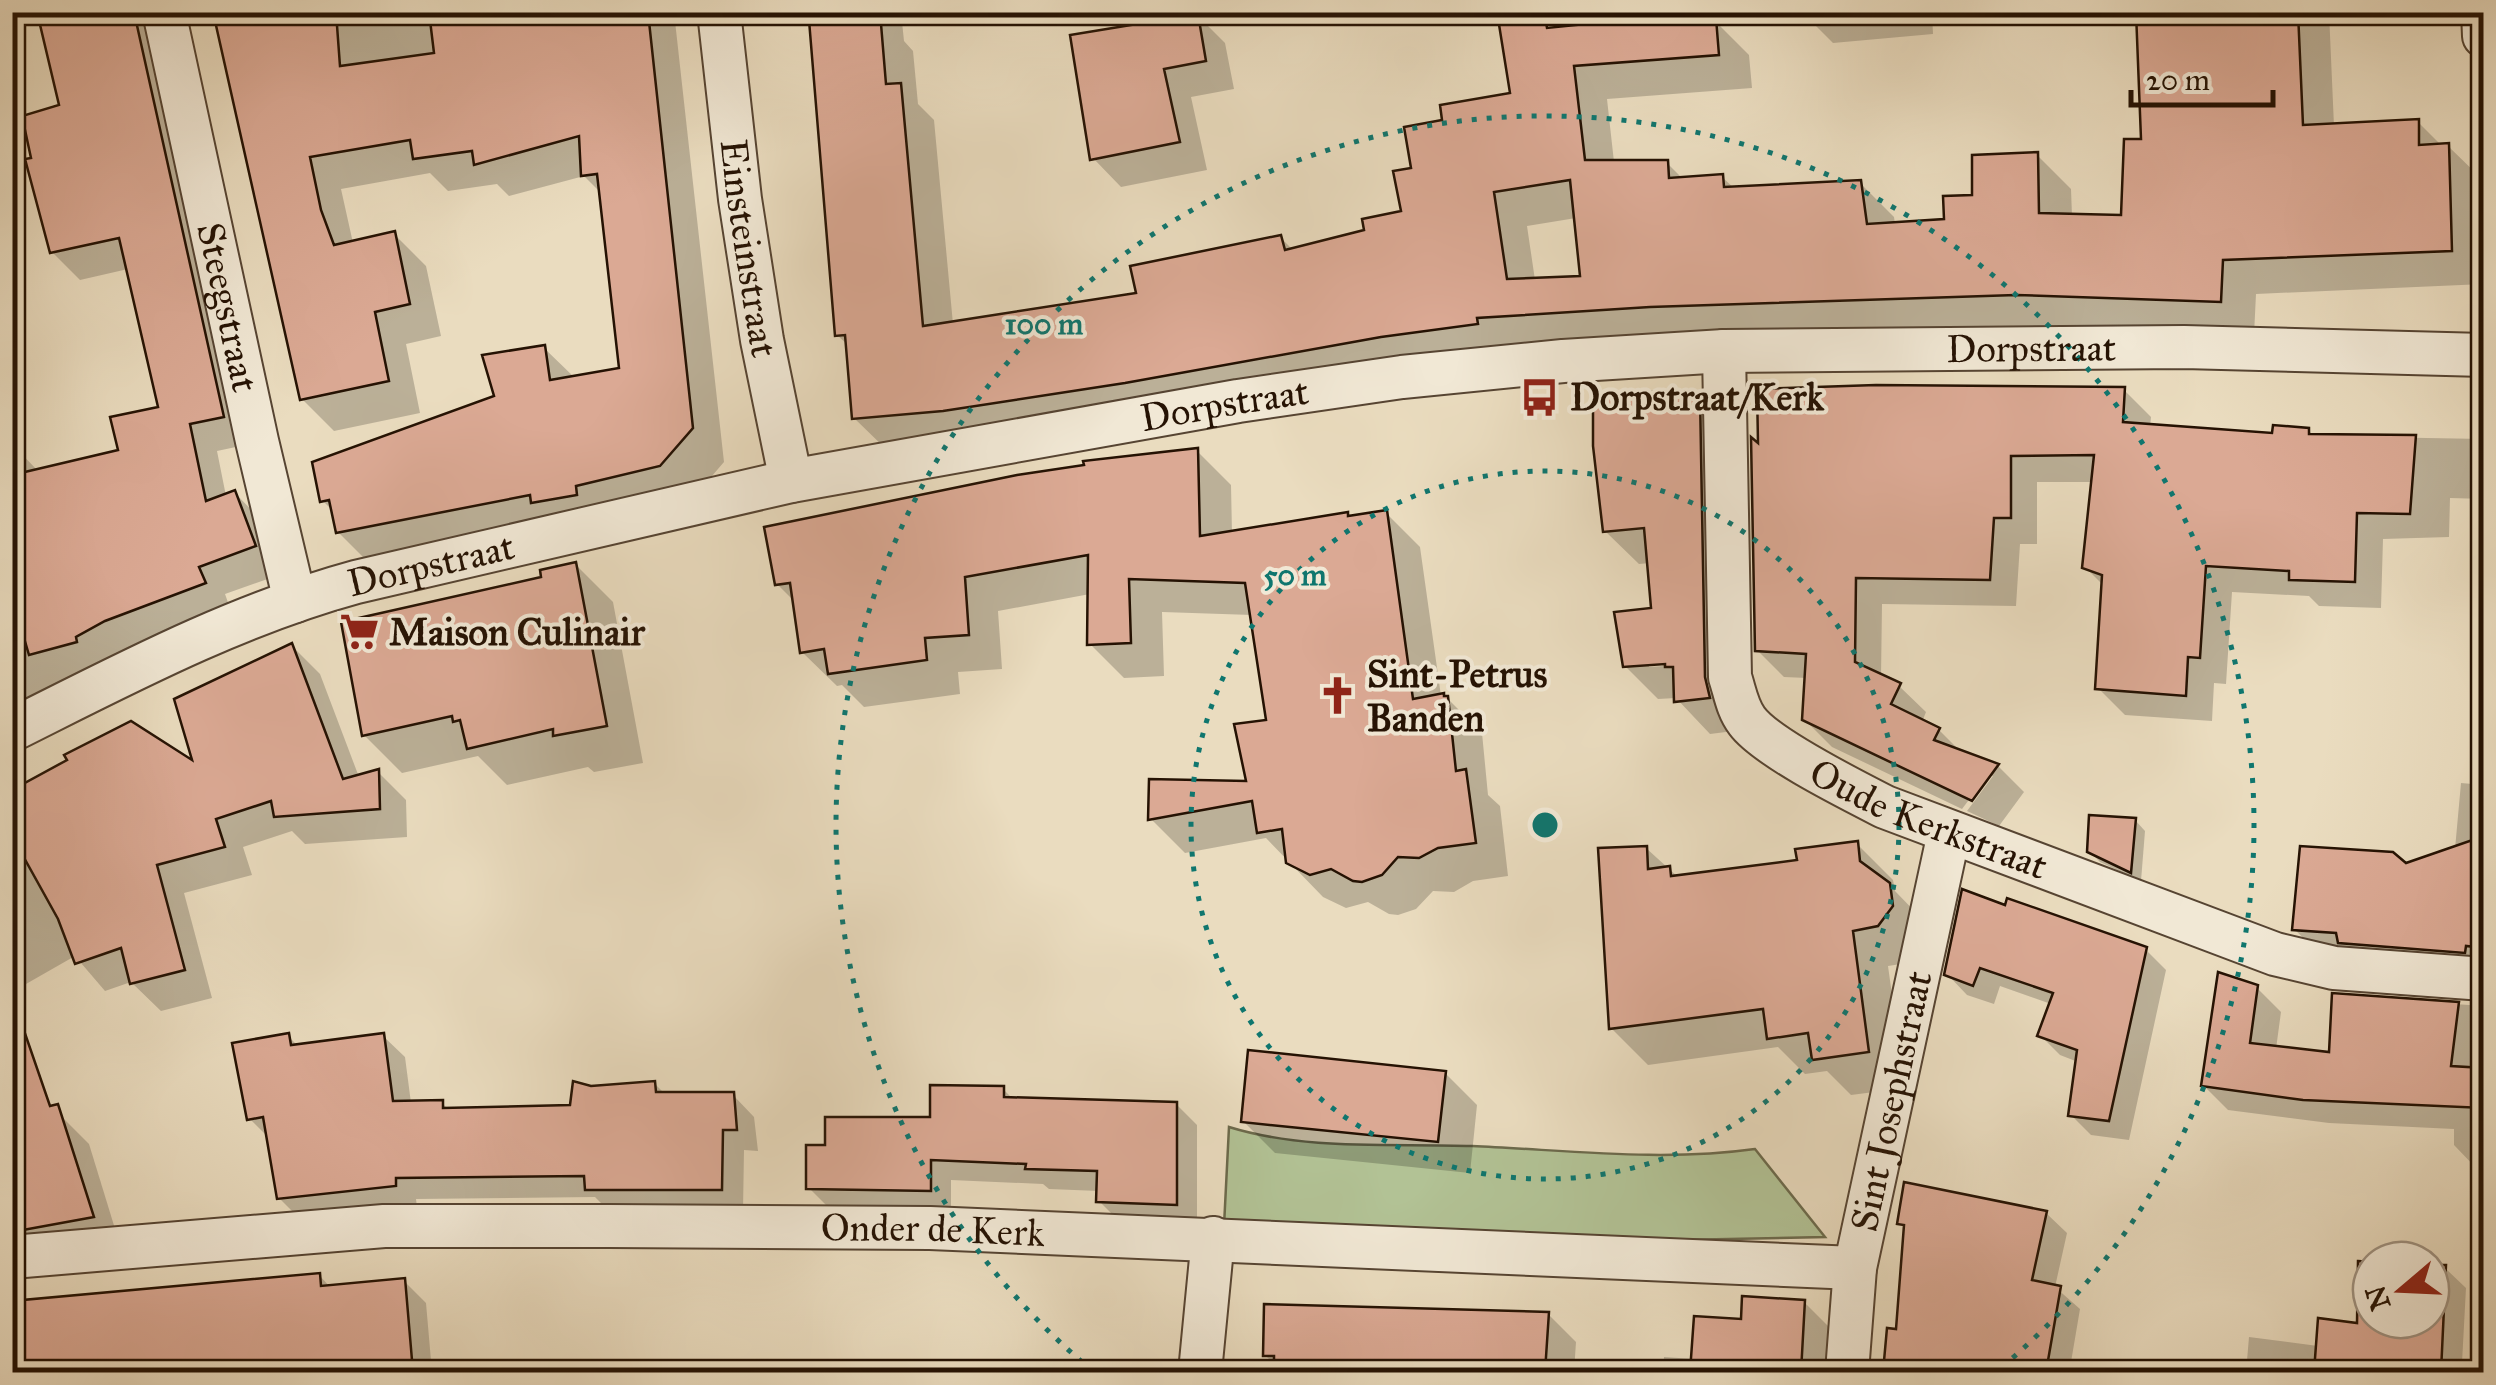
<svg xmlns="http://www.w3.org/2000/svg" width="2496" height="1385" font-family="'IM FELL Great Primer',serif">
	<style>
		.green { fill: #b2c295; stroke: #6c6a4c; stroke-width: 2.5 }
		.shadow { fill: #0003; fill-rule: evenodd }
		.building { fill: #dba994; stroke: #251203; stroke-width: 2.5; fill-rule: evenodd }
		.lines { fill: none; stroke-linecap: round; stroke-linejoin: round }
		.minor-casing { stroke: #564432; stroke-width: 46 }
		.minor { stroke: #f1e8d5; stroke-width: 42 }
		.ring { fill: none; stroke: #0f766e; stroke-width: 5; stroke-dasharray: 5 10 }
		.labels { text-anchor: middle; stroke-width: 8; stroke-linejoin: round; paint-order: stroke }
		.street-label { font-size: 38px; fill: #251203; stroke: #f1e8d5 }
		.poi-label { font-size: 38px; font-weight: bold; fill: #251203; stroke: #f1e8d5; text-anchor: start }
		.centre { fill: #0f766e; stroke: #f1e8d5; stroke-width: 5 }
		.ring-label { font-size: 30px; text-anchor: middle; font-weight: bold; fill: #0f766e; stroke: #f1e8d5; stroke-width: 8; stroke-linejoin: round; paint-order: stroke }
	</style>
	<rect width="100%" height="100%" fill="#eadcbf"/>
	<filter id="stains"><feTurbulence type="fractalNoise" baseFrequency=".002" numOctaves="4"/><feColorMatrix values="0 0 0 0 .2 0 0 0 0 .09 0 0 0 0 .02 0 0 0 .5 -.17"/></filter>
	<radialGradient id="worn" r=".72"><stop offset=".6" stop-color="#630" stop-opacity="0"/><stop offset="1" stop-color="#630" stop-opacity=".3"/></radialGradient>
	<path class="green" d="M 1229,1127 C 1307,1151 1392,1143 1472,1146 C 1567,1150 1661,1162 1755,1149 L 1825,1237 L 1626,1241 L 1224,1226 Z"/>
	<g class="shadow">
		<path d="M 40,12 L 154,12 L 250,444 L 217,451 L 226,496 L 235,493 L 262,521 L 282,574 L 225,594 L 231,611 L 12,716 L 12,444 L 38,471 L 121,452 L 161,409 L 128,269 L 80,280 L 52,252 L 34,160 L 61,107 Z"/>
		<path d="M 216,12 L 674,12 L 724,462 L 693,498 L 371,565 L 338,532 L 334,512 L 323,501 L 498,398 L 544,348 L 575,378 L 622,370 L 601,193 L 584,176 L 509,196 L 497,184 L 448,191 L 430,173 L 341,189 L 353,243 L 394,234 L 426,266 L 441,336 L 406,344 L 420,413 L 334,431 L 302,399 Z"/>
		<path d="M 813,12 L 901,12 L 904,41 L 913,51 L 918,104 L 934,120 L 953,324 L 1139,295 L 1281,238 L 1293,250 L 1367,232 L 1404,213 L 1414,170 L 1445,122 L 1513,95 L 1545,26 L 1549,30 L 1684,17 L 1689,22 L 1715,21 L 1749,55 L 1752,88 L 1607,99 L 1614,162 L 1667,163 L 1684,180 L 1722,177 L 1735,189 L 1860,183 L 1894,217 L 1895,224 L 1946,221 L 1974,197 L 2037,155 L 2071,189 L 2072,216 L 2123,217 L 2144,142 L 2138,12 L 2329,12 L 2334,126 L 2418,122 L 2442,146 L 2448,146 L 2483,180 L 2484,284 L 2256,294 L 2254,335 L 2052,328 L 889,452 L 854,418 L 849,346 L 837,335 ZM 1576,218 L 1583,278 L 1535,280 L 1527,226 Z"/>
		<path d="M 1812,12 L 1932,12 L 1933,34 L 1833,43 L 1813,23 Z"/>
		<path d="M 1196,14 L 1225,43 L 1234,89 L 1191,97 L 1207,170 L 1121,187 L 1093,158 L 1073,37 Z"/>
		<path d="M 2124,390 L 2151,417 L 2150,427 L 2274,436 L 2308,430 L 2314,436 L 2484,439 L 2484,499 L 2450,498 L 2449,537 L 2383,539 L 2381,608 L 2319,606 L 2309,596 L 2232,592 L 2226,684 L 2214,683 L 2212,721 L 2125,715 L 2098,688 L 2104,586 L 2085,567 L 2094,482 L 2037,482 L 2037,544 L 2020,544 L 2016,606 L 1882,604 L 1881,677 L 1899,686 L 1926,712 L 1922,722 L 1939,730 L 1962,753 L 1998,766 L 2024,792 L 1999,826 L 1967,811 L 1993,776 L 1987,776 L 1962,809 L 1832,747 L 1804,719 L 1807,678 L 1784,677 L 1757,650 L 1761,448 Z"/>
		<path d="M 1698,397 L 1732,431 L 1742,730 L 1710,734 L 1676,698 L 1658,699 L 1625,666 L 1654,611 L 1650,563 L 1639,564 L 1605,531 ZM 1677,660 L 1678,665 L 1649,667 L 1649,662 Z"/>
		<path d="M 1197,451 L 1231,485 L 1232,533 L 1386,513 L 1420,547 L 1441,696 L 1447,698 L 1482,733 L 1488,795 L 1500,806 L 1508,876 L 1473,881 L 1454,892 L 1433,891 L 1416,909 L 1398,915 L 1389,914 L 1368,902 L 1346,908 L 1323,897 L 1266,838 L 1185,853 L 1151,819 L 1249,784 L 1269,723 L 1252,615 L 1162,612 L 1164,676 L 1124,678 L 1090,644 L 1090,594 L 998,611 L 1002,669 L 958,672 L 960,694 L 864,707 L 842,685 L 837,686 L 802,652 L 795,602 L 777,584 Z"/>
		<path d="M 575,564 L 613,602 L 643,763 L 594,772 L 588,767 L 507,785 L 478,756 L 402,773 L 364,735 L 543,579 Z"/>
		<path d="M 292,646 L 320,674 L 359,777 L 378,772 L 406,800 L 407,837 L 305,844 L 292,831 L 243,847 L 252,875 L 184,893 L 212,998 L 161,1011 L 131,982 L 105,991 L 75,956 L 12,992 L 12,793 L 196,766 Z"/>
		<path d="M 2461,783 L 2484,785 L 2484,976 L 2319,953 L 2294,929 L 2405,866 L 2455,849 Z"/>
		<path d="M 2135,820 L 2145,831 L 2141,881 L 2100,862 L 2089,851 Z"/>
		<path d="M 1857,844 L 1893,880 L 1895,891 L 1925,922 L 1914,962 L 1888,966 L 1905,1088 L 1851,1095 L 1827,1071 L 1805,1074 L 1778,1047 L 1648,1065 L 1611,1028 L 1646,848 L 1679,878 L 1800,862 Z"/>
		<path d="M 1964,892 L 2146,950 L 2166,970 L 2129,1140 L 2091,1135 L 2071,1115 L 2078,1062 L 2060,1055 L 2040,1035 L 2051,1004 L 2000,986 L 1994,1004 L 1967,995 L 1947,974 Z"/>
		<path d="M 2257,988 L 2281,1012 L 2276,1049 L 2331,1055 L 2335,996 L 2484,1006 L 2484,1170 L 2478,1170 L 2454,1145 L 2454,1129 L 2329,1123 L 2228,1110 L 2203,1085 Z"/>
		<path d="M 288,1036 L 299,1047 L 383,1036 L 405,1057 L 411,1103 L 442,1103 L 449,1110 L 572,1107 L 654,1083 L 666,1095 L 733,1095 L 754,1117 L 758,1151 L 744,1150 L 743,1211 L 609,1211 L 595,1197 L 416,1199 L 417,1207 L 301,1220 L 279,1198 L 269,1138 L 250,1119 Z"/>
		<path d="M 1445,1073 L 1477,1105 L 1470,1173 L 1275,1153 L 1243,1121 Z"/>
		<path d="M 1003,1089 L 1014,1100 L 1176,1104 L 1197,1125 L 1197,1225 L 1120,1222 L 1099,1201 L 1099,1191 L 1049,1189 L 1043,1184 L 951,1180 L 951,1211 L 830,1209 L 809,1188 L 827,1147 L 933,1120 Z"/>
		<path d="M 60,1115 L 89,1144 L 120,1245 L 13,1266 L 12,1125 Z"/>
		<path d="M 2046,1213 L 2067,1233 L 2055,1287 L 2080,1309 L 2070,1368 L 2102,1372 L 1885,1372 L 1889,1330 L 1899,1331 L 1906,1230 L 1900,1223 Z"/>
		<path d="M 2371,1264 L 2371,1320 L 2431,1320 L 2431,1267 L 2445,1268 L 2466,1288 L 2462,1363 L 2484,1366 L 2484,1372 L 2246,1372 L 2249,1337 L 2318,1346 L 2360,1326 Z"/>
		<path d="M 319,1275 L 331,1288 L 404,1281 L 426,1303 L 432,1372 L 12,1372 L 12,1304 Z"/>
		<path d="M 1804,1302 L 1832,1330 L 1829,1372 L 1663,1372 L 1664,1357 L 1694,1359 L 1743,1322 Z"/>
		<path d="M 1548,1314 L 1576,1342 L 1574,1372 L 1276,1372 L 1276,1366 L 1265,1355 Z"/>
	</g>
	<g class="building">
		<path d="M 37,12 L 134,12 L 224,417 L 190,424 L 206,501 L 235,490 L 256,546 L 199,567 L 206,583 L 105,621 L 76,637 L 77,642 L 29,655 L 12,597 L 12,475 L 118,450 L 110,417 L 158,407 L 119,238 L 50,253 L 25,159 L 31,158 L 22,116 L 59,105 Z"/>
		<path d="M 213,12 L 336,12 L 340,66 L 434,53 L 429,12 L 648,12 L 693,428 L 660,466 L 576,486 L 577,495 L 531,503 L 530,495 L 336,533 L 329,500 L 320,502 L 312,462 L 494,396 L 482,355 L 545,345 L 550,380 L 619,368 L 597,174 L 581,176 L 579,136 L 474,165 L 472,151 L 413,159 L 410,140 L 310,157 L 321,210 L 334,245 L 395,231 L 410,304 L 375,312 L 389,381 L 300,400 Z"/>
		<path d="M 811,12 L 880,12 L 886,84 L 901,83 L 923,326 L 1136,293 L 1130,266 L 1281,235 L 1285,250 L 1364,230 L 1362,219 L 1401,211 L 1393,171 L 1411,168 L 1404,127 L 1442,120 L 1440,105 L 1510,93 L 1497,12 L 1544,12 L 1547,28 L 1685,14 L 1685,20 L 1716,18 L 1719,55 L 1574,66 L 1585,160 L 1668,160 L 1669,178 L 1723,174 L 1724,187 L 1861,180 L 1867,224 L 1944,219 L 1943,196 L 1972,195 L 1972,155 L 2038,152 L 2039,213 L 2121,215 L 2124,139 L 2141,139 L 2136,12 L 2298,12 L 2303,125 L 2419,119 L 2419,145 L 2449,143 L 2452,251 L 2223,260 L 2221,302 L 2016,295 L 1650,307 L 1477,318 L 1478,324 L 1381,337 L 1125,383 L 943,411 L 852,419 L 845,335 L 835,336 L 809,20 L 812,20 ZM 1570,180 L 1580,276 L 1507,279 L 1494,192 Z"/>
		<path d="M 1198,14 L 1206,61 L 1164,69 L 1180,142 L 1090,160 L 1070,35 Z"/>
		<path d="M 1876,385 L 2125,387 L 2123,422 L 2272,433 L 2273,425 L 2309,428 L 2309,434 L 2416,435 L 2410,514 L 2357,513 L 2355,582 L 2289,580 L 2289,571 L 2206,566 L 2200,658 L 2188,657 L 2186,696 L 2095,689 L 2102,575 L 2082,568 L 2094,455 L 2011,456 L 2011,518 L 1994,518 L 1990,580 L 1856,578 L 1855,662 L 1901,683 L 1891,704 L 1940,728 L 1934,740 L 1999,764 L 1972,801 L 1802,720 L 1806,654 L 1755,651 L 1751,437 L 1758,443 L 1757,389 Z"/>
		<path d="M 1693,390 L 1700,396 L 1705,677 L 1710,698 L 1674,702 L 1673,667 L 1665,667 L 1665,664 L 1623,667 L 1614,612 L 1651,608 L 1644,528 L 1603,532 L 1593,446 L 1593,394 Z"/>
		<path d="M 1198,448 L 1200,536 L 1348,512 L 1348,516 L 1387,510 L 1413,699 L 1444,693 L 1444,696 L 1448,696 L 1456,771 L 1466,769 L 1476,843 L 1438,848 L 1419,858 L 1398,857 L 1382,875 L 1362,882 L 1353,881 L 1331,869 L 1310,875 L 1286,863 L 1282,829 L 1257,833 L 1252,801 L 1148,820 L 1149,779 L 1246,781 L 1234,724 L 1266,720 L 1245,583 L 1129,579 L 1131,643 L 1087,645 L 1088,555 L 965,577 L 969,635 L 925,638 L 927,660 L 828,674 L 824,649 L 800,653 L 790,583 L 775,585 L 764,527 L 1017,475 L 1084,465 L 1083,461 Z"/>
		<path d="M 576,562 L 607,726 L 553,736 L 553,729 L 467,749 L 460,720 L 453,722 L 452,716 L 362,736 L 341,622 L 541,577 L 540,570 Z"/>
		<path d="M 292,643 L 343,779 L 379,769 L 380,809 L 274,817 L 271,801 L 216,819 L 225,847 L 157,865 L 185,970 L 130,984 L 121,948 L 75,964 L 58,919 L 23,856 L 12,862 L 12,790 L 67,760 L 64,755 L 131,721 L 192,760 L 174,699 Z"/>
		<path d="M 2089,815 L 2136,818 L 2131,873 L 2087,852 Z"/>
		<path d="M 2484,836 L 2484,948 L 2466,946 L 2465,953 L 2338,943 L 2336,933 L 2292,930 L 2300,846 L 2393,852 L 2406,863 Z"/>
		<path d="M 1858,841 L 1860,861 L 1890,883 L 1893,906 L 1878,926 L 1853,931 L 1869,1052 L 1812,1060 L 1808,1033 L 1767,1039 L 1763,1009 L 1609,1029 L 1598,848 L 1647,846 L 1648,869 L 1670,866 L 1671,876 L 1797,860 L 1795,849 Z"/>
		<path d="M 1962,889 L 2005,905 L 2007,898 L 2147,947 L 2109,1121 L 2068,1116 L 2077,1050 L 2037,1036 L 2053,993 L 1980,968 L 1973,986 L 1944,975 Z"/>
		<path d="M 2218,972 L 2258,985 L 2250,1043 L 2329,1052 L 2332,993 L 2459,1002 L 2451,1066 L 2484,1068 L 2484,1108 L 2303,1100 L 2201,1086 Z"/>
		<path d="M 19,1016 L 50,1106 L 58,1104 L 94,1217 L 12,1232 L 12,1017 Z"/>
		<path d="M 289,1033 L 291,1045 L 384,1033 L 393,1101 L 443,1100 L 443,1108 L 570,1105 L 573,1081 L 591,1086 L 655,1081 L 656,1092 L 734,1092 L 737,1130 L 723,1130 L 722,1190 L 585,1190 L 584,1176 L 396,1178 L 396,1186 L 277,1199 L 263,1117 L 247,1120 L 232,1043 Z"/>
		<path d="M 1248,1050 L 1446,1071 L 1438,1142 L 1241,1122 Z"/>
		<path d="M 930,1085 L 1004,1086 L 1004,1097 L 1177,1102 L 1177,1205 L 1096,1202 L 1097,1171 L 1025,1169 L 1026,1164 L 931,1160 L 931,1191 L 806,1189 L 806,1145 L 825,1145 L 825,1117 L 930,1117 Z"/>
		<path d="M 1904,1182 L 2047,1211 L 2032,1280 L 2061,1286 L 2046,1372 L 1883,1372 L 1887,1328 L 1896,1329 L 1904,1225 L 1897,1224 Z"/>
		<path d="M 2358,1261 L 2371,1262 L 2371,1320 L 2431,1320 L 2431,1265 L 2446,1265 L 2441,1372 L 2314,1372 L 2318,1318 L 2357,1323 Z"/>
		<path d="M 320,1273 L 321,1286 L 405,1278 L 413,1372 L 93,1372 L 93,1365 L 12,1372 L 12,1301 Z"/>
		<path d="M 1742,1296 L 1805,1300 L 1801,1372 L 1690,1372 L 1694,1316 L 1741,1319 Z"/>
		<path d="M 1264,1304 L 1549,1312 L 1545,1372 L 1274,1372 L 1274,1356 L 1263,1356 Z"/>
	</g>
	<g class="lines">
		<defs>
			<g id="minor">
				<path id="s1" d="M 164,12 L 257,441 L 295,601"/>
				<path id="s2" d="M 719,12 L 740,199 L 762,340 L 791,481"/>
				<path d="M 2483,12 L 2484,36"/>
				<path id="s3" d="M 1724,351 L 1730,677 C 1735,692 1737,708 1747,721 C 1767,748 1852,790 1885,807 L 2275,954 L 2334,968 L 2484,979"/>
				<path id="s4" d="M 12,730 C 124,674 235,615 356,582 L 791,481 L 1238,401 L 1402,377 L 1563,361 L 1724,351 L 2184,347 L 2484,355"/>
				<path id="s5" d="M 12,1257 L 384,1226 L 610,1226 L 930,1228 L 1855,1268"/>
				<path d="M 1200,1372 L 1213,1238"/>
				<path id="s6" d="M 1847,1372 L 1855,1268 L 1949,833"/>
			</g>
		</defs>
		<use href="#minor" class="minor-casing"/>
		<use href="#minor" class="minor"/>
	</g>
	<g class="ring">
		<circle cx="1545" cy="825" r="354"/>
		<path d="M1094 1372A709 709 0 1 1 1996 1372"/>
	</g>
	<defs>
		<symbol id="bus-bare" viewBox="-9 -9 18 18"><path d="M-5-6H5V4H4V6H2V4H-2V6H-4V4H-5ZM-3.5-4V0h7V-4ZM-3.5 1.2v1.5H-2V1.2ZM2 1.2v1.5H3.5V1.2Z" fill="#8f2418" stroke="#f1e8d5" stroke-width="2.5" paint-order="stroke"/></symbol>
		<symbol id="supermarket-bare" viewBox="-9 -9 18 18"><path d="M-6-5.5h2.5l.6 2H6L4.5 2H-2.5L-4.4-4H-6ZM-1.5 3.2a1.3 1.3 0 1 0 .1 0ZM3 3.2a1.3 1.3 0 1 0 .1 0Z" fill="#8f2418" stroke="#f1e8d5" stroke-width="2.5" paint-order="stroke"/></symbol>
		<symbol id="church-bare" viewBox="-9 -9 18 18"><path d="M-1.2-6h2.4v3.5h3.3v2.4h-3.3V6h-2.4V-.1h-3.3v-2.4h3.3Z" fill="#8f2418" stroke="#f1e8d5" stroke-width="2.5" paint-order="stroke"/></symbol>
	</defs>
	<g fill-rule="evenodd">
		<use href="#bus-bare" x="1512" y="370" width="55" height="55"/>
		<use href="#supermarket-bare" x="332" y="604" width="55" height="55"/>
		<use href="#church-bare" x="1310" y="668" width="55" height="55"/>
	</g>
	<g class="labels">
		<g class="street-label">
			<text dy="13" stroke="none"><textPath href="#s2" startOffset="238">Einsteinstraat</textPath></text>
			<text dy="13" stroke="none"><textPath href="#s1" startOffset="302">Steegstraat</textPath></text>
			<text dy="13" stroke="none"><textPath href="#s4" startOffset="2072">Dorpstraat</textPath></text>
			<text dy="13" stroke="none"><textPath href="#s4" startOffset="1262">Dorpstraat</textPath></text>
			<text dy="13" stroke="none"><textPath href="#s4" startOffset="452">Dorpstraat</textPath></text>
			<text dy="13" stroke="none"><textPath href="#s3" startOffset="582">Oude Kerkstraat</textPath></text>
			<text dy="13" stroke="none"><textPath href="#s6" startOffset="275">Sint Josephstraat</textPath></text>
			<text dy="13" stroke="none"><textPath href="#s5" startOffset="922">Onder de Kerk</textPath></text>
		</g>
		<g class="poi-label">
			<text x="1570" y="410">Dorpstraat/Kerk</text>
			<text x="389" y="645">Maison Culinair</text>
			<text x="1367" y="687">Sint-Petrus<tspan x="1367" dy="44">Banden</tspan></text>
		</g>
	</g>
	<circle cx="1545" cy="825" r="15" class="centre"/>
	<g class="ring-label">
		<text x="1044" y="334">100 m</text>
		<text x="1295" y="585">50 m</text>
	</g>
	<rect width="2496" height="1385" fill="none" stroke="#eadcbf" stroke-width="50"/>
	<rect x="15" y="15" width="2466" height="1355" fill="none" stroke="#251203" stroke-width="5"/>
	<rect x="25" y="25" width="2446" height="1335" fill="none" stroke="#251203" stroke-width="2.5"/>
	<g transform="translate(2401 1290) rotate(251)"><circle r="48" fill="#f1e8d5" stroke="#9f9281" stroke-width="2.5"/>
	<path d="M0-8L18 38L0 25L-18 38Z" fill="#8f2418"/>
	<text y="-15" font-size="28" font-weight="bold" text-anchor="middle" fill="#251203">N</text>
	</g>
	<path d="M2131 90v15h142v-15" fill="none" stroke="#251203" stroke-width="5"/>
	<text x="2146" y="90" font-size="30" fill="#251203" stroke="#f1e8d5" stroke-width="8" paint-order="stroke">20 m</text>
	<rect width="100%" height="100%" filter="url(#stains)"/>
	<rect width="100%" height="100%" fill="url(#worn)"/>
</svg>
